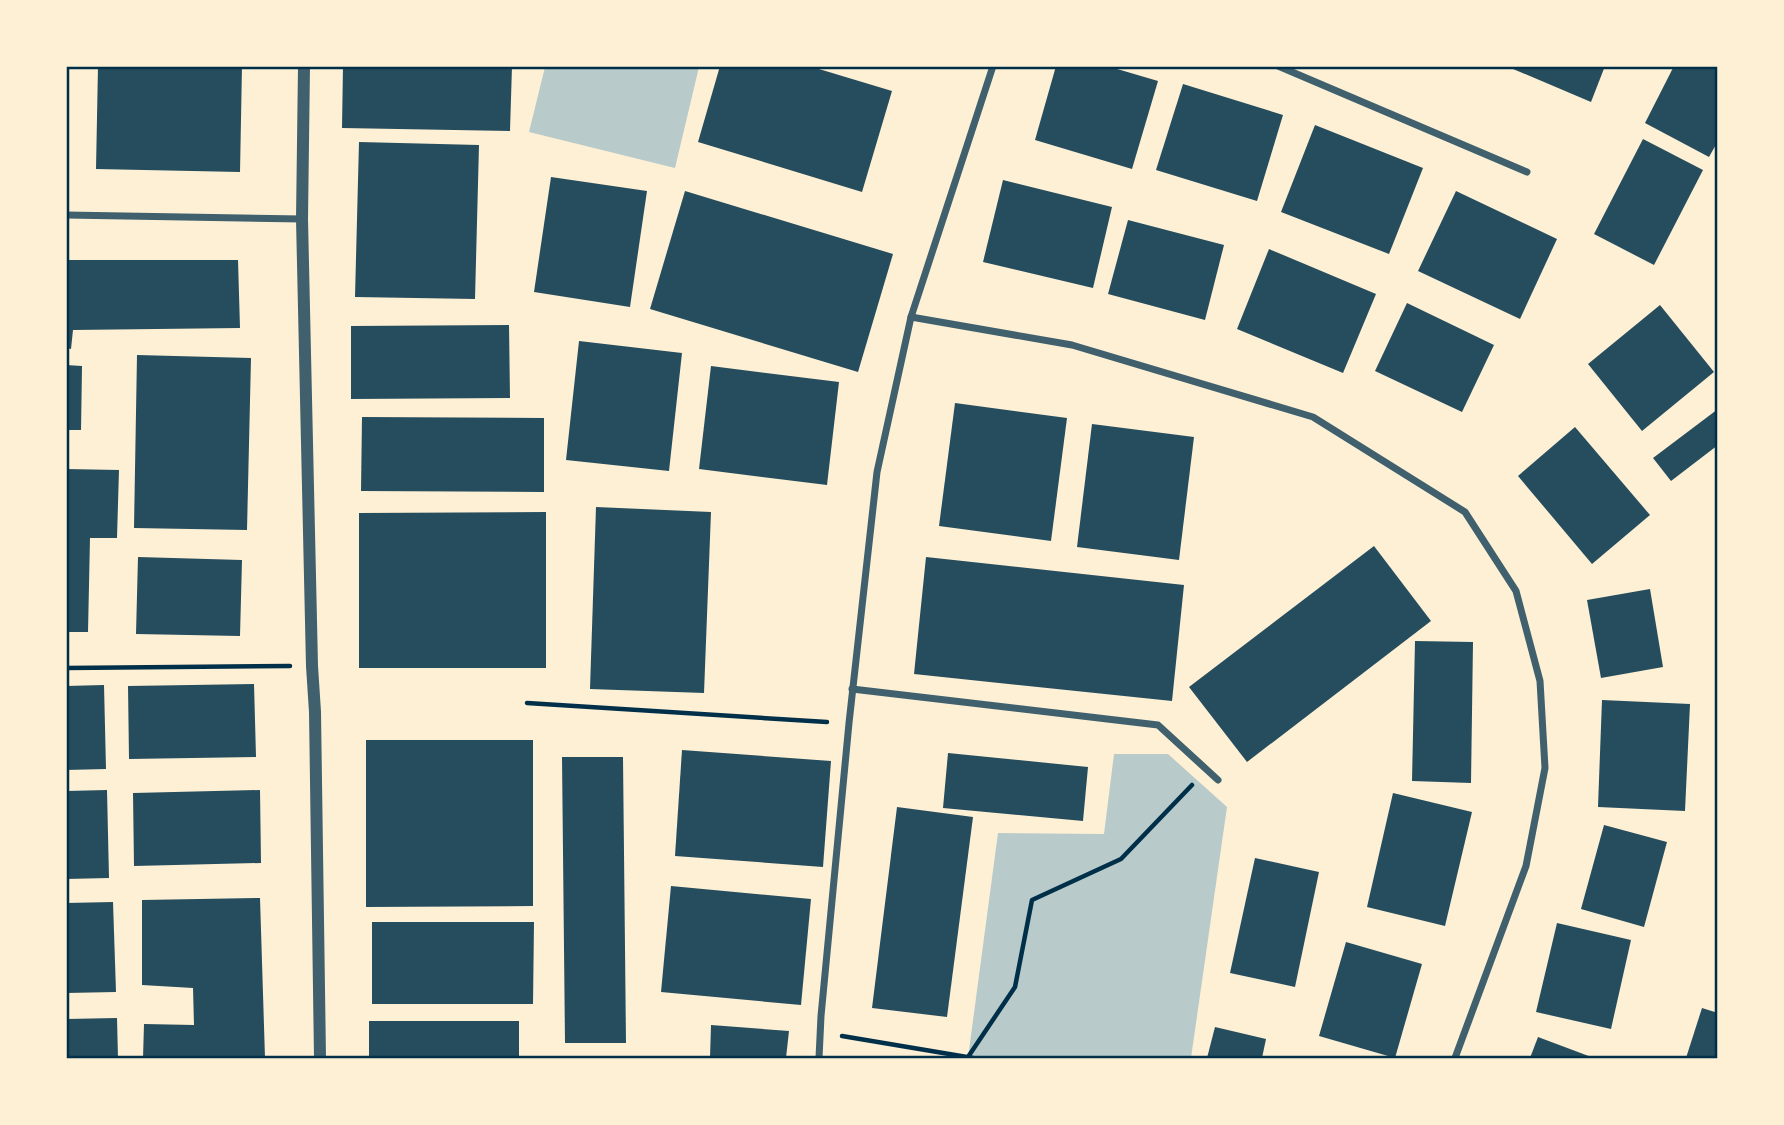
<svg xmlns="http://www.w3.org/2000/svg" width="1784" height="1125" font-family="'PT Sans',sans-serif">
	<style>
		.green { fill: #b9caca }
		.building { fill: #264d5e }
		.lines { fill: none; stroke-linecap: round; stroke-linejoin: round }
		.path { stroke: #003049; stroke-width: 4.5 }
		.minor { stroke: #3f606c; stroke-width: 7 }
		.tertiary { stroke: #3f606c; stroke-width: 12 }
		.neatline { fill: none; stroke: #003049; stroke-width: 2.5 }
	</style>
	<rect width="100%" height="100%" fill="#fdf0d5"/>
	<g class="green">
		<path d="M 545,67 L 699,67 L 675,168 L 529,132 Z"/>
		<path d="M 1114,754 L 1168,754 L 1227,807 L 1191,1058 L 968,1058 L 998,833 L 1104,834 Z"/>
	</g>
	<g class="building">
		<path d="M 98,66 L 242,66 L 240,172 L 96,169 Z"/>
		<path d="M 343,66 L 512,66 L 510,131 L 342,128 Z"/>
		<path d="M 720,66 L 809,66 L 892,91 L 862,192 L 698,142 Z"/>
		<path d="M 1056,66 L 1107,66 L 1158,81 L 1132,169 L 1035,140 Z"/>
		<path d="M 1506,66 L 1605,66 L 1591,102 Z"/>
		<path d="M 1674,66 L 1718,66 L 1718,141 L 1709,157 L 1645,123 Z"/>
		<path d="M 1183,84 L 1283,115 L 1257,201 L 1156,170 Z"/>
		<path d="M 1315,125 L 1423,168 L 1389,254 L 1281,212 Z"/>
		<path d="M 1643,139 L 1703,170 L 1654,265 L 1594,234 Z"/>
		<path d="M 359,142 L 479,145 L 475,299 L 355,297 Z"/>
		<path d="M 551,177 L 647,191 L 630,307 L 534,292 Z"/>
		<path d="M 1003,180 L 1112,207 L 1093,288 L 983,262 Z"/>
		<path d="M 685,191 L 893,254 L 858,372 L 650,309 Z"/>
		<path d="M 1456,191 L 1557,239 L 1520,319 L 1418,271 Z"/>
		<path d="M 1128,220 L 1224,245 L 1205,320 L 1108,294 Z"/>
		<path d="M 1269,249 L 1376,294 L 1343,373 L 1237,329 Z"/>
		<path d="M 66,260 L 238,260 L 240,328 L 73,330 L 71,349 L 66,348 Z"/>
		<path d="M 1407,303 L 1494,345 L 1462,412 L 1375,371 Z"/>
		<path d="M 1660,305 L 1714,372 L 1642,431 L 1588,364 Z"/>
		<path d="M 509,325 L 510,398 L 351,399 L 351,326 Z"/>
		<path d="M 579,341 L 682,353 L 669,471 L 566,460 Z"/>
		<path d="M 137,355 L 251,358 L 247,530 L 134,528 Z"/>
		<path d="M 66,365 L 82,366 L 81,430 L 66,430 Z"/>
		<path d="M 711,366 L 839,382 L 827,485 L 699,469 Z"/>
		<path d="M 955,403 L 1067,418 L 1051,541 L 939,526 Z"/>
		<path d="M 1718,409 L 1718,445 L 1671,481 L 1653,458 Z"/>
		<path d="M 362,417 L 544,418 L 544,492 L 361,491 Z"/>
		<path d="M 1092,424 L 1194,437 L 1179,560 L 1077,547 Z"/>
		<path d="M 1575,427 L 1650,515 L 1592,564 L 1518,476 Z"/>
		<path d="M 66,469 L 119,470 L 117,538 L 90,538 L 88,632 L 66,632 Z"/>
		<path d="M 596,507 L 711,512 L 704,693 L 590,689 Z"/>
		<path d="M 546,512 L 546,668 L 359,668 L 359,513 Z"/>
		<path d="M 1374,546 L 1431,621 L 1247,762 L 1189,687 Z"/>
		<path d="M 138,557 L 242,560 L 240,636 L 136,634 Z"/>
		<path d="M 926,557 L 1184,585 L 1172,701 L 914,674 Z"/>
		<path d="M 1650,589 L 1663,667 L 1601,678 L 1587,600 Z"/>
		<path d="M 1415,641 L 1473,642 L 1471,783 L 1412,781 Z"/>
		<path d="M 254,684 L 256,757 L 129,759 L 128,686 Z"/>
		<path d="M 104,685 L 106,769 L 66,770 L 66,686 Z"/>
		<path d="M 1602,700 L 1690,704 L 1685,811 L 1598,807 Z"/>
		<path d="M 366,740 L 533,740 L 533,906 L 366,907 Z"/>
		<path d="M 682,750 L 831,761 L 823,867 L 675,856 Z"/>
		<path d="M 948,753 L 1088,767 L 1083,821 L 943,808 Z"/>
		<path d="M 562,757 L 623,757 L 626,1043 L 565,1043 Z"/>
		<path d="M 107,790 L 109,878 L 66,879 L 66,791 Z"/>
		<path d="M 260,790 L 261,863 L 134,866 L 133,793 Z"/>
		<path d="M 1393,793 L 1472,812 L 1445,926 L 1367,907 Z"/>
		<path d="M 897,807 L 973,817 L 947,1017 L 872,1008 Z"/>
		<path d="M 1604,825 L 1667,842 L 1644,927 L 1581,909 Z"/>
		<path d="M 1255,858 L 1319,872 L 1295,987 L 1230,973 Z"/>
		<path d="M 671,886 L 811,899 L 801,1005 L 661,992 Z"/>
		<path d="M 260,898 L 265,1058 L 143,1058 L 144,1024 L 194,1025 L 193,988 L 142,985 L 142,900 Z"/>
		<path d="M 113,902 L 116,992 L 66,993 L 66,903 Z"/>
		<path d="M 372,922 L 534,922 L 533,1004 L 372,1004 Z"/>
		<path d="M 1557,923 L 1631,940 L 1611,1029 L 1536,1012 Z"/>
		<path d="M 1346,942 L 1422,964 L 1395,1058 L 1319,1036 Z"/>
		<path d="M 1702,1008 L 1718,1013 L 1718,1058 L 1686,1058 Z"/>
		<path d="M 117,1018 L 118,1058 L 66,1058 L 66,1019 Z"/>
		<rect x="369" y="1021" width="150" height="37"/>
		<path d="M 711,1025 L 789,1031 L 786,1058 L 710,1058 Z"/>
		<path d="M 1215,1027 L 1266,1039 L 1262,1058 L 1207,1058 Z"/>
		<path d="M 1538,1037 L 1594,1058 L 1530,1058 Z"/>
	</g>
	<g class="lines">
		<g class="path">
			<path d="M 66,668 L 290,666"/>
			<path d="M 527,703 L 827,722"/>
			<path d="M 842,1036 L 973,1058"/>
			<path d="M 968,1057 L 1015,987 L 1032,900 L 1121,859 L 1192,785"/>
		</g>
		<g class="minor">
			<path d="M 1278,66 L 1527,172"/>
			<path d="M 66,215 L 302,219"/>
			<path d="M 911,317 L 1072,345 L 1313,417 L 1465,512 L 1516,591 L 1540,681 L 1545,768 L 1526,866 L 1455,1058"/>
			<path d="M 852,689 L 1158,725 L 1218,780"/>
			<path d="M 819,1058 L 821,1016 L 849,723 L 877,472 L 911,317 L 993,66"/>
		</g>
		<path class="tertiary" d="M 304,66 L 302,219 L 312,666 L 315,712 L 320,1058"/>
	</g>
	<rect width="1784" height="1125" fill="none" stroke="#fdf0d5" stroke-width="136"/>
	<rect x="68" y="68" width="1648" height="989" class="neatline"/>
</svg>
